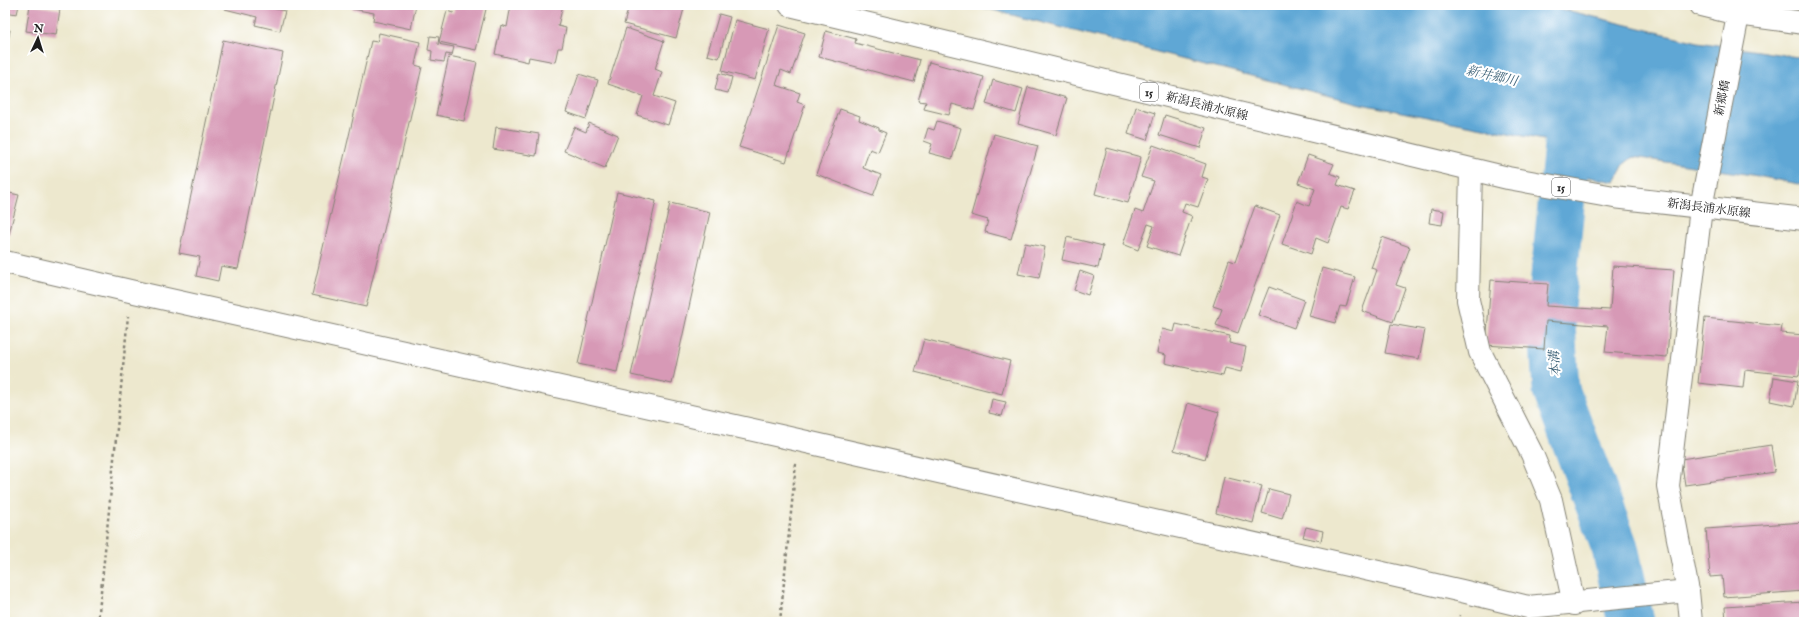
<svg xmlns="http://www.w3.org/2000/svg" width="1809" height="627" font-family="'IM FELL English','Noto Serif JP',serif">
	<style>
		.water { fill: #5ea7d5; stroke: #3d6278 }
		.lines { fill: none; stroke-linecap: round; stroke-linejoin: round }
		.river { stroke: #5ea7d5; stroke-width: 47 }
		.building { fill: #d799b6 }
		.street-casing { stroke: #848275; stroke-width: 24 }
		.secondary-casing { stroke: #848275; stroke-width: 24 }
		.primary-casing { stroke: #848275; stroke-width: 24 }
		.path { stroke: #848275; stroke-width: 2.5; stroke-dasharray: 3 3; stroke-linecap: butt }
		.street { stroke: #fff; stroke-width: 22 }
		.secondary { stroke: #fff; stroke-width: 22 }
		.primary { stroke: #fff; stroke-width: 22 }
		.labels { text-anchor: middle; stroke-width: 4; stroke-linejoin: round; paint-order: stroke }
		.shield { fill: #fff; stroke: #606060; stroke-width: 1 }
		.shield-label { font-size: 11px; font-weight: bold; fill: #1c1c1c }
		.street-label { font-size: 12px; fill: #1c1c1c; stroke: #fff }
		.water-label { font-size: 13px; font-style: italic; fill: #3d6278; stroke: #fff }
	</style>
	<rect width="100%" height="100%" fill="#fff"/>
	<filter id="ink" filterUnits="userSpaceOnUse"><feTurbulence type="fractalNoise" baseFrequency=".025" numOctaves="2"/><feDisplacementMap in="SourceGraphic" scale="8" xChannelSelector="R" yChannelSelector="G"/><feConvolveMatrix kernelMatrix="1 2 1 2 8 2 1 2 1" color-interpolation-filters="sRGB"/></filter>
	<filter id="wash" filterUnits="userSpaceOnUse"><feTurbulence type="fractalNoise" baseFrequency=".012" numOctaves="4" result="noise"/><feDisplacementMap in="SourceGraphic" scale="16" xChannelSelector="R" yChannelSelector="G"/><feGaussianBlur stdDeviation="0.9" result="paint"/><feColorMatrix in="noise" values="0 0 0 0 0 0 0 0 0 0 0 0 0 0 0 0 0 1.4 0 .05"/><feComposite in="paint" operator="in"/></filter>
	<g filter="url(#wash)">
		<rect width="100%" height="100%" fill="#ede8ce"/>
		<path class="water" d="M 973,5 L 1545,5 L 1698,42 L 1804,58 L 1804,185 L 1752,175 L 1633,157 L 1624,164 L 1615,182 L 1578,175 L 1579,161 L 1559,143 L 1361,104 Z"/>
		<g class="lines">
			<path class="river" d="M 1572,94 L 1551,307 L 1556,390 L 1615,548 L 1631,622"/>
		</g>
		<g id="blocks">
			<g class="building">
				<path d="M 5,5 L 19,5 L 17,14 L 5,12 Z"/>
				<path d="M 30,5 L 60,9 L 56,35 L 26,31 Z"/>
				<path d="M 226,5 L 271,5 L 271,8 L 285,11 L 280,31 L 255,25 L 257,17 L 225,9 Z"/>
				<path d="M 353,5 L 416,5 L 411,29 L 373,21 L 374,13 L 352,9 Z"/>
				<path d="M 455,5 L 487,5 L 476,50 L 439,42 L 447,11 L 453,13 Z"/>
				<path d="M 511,5 L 563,5 L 558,26 L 566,28 L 562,48 L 558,48 L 555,62 L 529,57 L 528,62 L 495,54 L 501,25 L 507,27 Z"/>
				<path d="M 629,5 L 685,5 L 676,38 L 624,24 Z"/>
				<path d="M 719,14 L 730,17 L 719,58 L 707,55 Z"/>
				<path d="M 735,20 L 769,29 L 755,80 L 722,71 Z"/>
				<path d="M 779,25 L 805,33 L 791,74 L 781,70 L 776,85 L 800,93 L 797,102 L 805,105 L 786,162 L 739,147 Z"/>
				<path d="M 626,28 L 664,41 L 655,69 L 662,72 L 654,96 L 675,103 L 668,125 L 637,115 L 643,96 L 608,84 Z"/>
				<path d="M 5,29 L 10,30 L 6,52 L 5,52 Z"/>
				<path d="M 826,31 L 856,39 L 855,43 L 920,60 L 914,82 L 819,57 Z"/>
				<path d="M 379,33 L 420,42 L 415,65 L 422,67 L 366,307 L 312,295 L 371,41 L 377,42 Z"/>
				<path d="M 430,36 L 439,37 L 438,44 L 454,47 L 452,55 L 446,54 L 444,62 L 431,60 L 432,51 L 428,50 Z"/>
				<path d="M 223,40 L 283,53 L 238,269 L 221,266 L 218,281 L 196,276 L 200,257 L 179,253 Z"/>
				<path d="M 449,56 L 477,62 L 464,121 L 436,115 Z"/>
				<path d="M 929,62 L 984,77 L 974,110 L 952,104 L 949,115 L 924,109 L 926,102 L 918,101 Z"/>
				<path d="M 719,73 L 732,77 L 728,93 L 715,90 Z"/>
				<path d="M 579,74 L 598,80 L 586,119 L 566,112 Z"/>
				<path d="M 993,80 L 1023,89 L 1016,113 L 986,104 Z"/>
				<path d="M 1028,87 L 1067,98 L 1056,135 L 1018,124 Z"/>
				<path d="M 1136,107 L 1155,113 L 1147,140 L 1128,134 Z"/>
				<path d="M 840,109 L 860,116 L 859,120 L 879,128 L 879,130 L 886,133 L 878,152 L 870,149 L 863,168 L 881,175 L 873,196 L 816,174 Z"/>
				<path d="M 1165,115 L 1206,128 L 1200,148 L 1159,135 Z"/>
				<path d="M 937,121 L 961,128 L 952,159 L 929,153 L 932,144 L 924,141 L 928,128 L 934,130 Z"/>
				<path d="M 589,123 L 618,135 L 605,168 L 564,151 L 574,127 L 586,132 Z"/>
				<path d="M 496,127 L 539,134 L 536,156 L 493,149 Z"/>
				<path d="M 994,134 L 1038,146 L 1011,239 L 985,232 L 988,220 L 971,215 Z"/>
				<path d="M 1153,145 L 1206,164 L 1202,177 L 1208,179 L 1198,207 L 1185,203 L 1182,212 L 1192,216 L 1178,256 L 1147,246 L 1154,226 L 1148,224 L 1138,250 L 1123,244 L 1135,210 L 1143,213 L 1154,181 L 1141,177 Z"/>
				<path d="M 1107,148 L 1141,157 L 1128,203 L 1095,194 Z"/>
				<path d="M 1308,155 L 1334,164 L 1330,173 L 1340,177 L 1337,185 L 1355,191 L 1348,209 L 1341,207 L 1328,243 L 1316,238 L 1311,254 L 1282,244 L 1297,201 L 1309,206 L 1315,189 L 1298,183 Z"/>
				<path d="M 5,192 L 19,195 L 9,234 L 5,233 Z"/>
				<path d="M 617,192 L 656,201 L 617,372 L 578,364 Z"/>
				<path d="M 670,203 L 710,212 L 672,384 L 631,375 Z"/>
				<path d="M 1255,206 L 1280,215 L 1238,333 L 1216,325 L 1222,309 L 1213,306 L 1229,260 L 1235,262 Z"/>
				<path d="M 1431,209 L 1444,211 L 1442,225 L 1429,223 Z"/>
				<path d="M 1067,237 L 1103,246 L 1098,268 L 1062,260 Z"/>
				<path d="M 1382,237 L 1410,247 L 1396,285 L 1405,288 L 1393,322 L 1362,311 L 1377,270 L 1371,268 Z"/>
				<path d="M 1025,243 L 1045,247 L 1039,278 L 1018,274 Z"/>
				<path d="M 1613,266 L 1674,270 L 1667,357 L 1605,352 L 1608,326 L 1546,321 L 1544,349 L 1486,345 L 1491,280 L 1548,284 L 1546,306 L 1610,310 Z"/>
				<path d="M 1322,268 L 1355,277 L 1346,307 L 1340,306 L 1335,323 L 1309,316 Z"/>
				<path d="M 1080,271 L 1094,276 L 1088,295 L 1074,290 Z"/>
				<path d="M 1269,287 L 1304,300 L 1294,328 L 1258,315 Z"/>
				<path d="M 1705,318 L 1782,326 L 1781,333 L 1804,335 L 1799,376 L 1745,370 L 1743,388 L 1698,383 Z"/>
				<path d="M 1176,324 L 1230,336 L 1229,343 L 1246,347 L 1241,372 L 1225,368 L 1223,376 L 1165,363 L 1166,355 L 1157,353 L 1162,329 L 1174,332 Z"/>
				<path d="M 1391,324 L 1425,330 L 1419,359 L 1385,353 Z"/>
				<path d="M 924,339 L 1010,361 L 1002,394 L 915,372 Z"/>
				<path d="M 1774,377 L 1798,381 L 1794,406 L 1770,401 Z"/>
				<path d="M 992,399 L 1006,402 L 1002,416 L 989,413 Z"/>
				<path d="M 1188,403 L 1219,412 L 1205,459 L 1174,450 Z"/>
				<path d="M 1771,445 L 1775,472 L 1685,485 L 1681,459 Z"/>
				<path d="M 1224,477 L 1262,486 L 1253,523 L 1216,513 Z"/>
				<path d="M 1269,489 L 1289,494 L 1282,519 L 1262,513 Z"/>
				<path d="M 1804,522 L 1804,591 L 1724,597 L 1722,576 L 1710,577 L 1706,529 Z"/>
				<path d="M 1306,527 L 1323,531 L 1321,541 L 1303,537 Z"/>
				<path d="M 1804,602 L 1804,622 L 1726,622 L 1725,607 Z"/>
			</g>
		</g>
	</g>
	<g filter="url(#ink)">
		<use href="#blocks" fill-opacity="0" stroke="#848275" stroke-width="1"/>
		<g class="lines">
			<defs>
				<g id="street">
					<path d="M 1701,5 L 1738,14 L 1804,23"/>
					<path d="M 1471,170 L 1468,300 L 1480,352 L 1532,454 L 1551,500 L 1574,604"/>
					<path d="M 5,262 L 130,291 L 798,440 L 1462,591 L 1528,607 L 1688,591"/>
					<path d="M 1691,622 L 1688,591 L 1668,486 L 1701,208"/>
				</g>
				<path id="secondary" d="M 1701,208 L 1740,5"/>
				<path id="primary" d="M 790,5 L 1508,178 L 1614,197 L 1804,219"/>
			</defs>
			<use href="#street" class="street-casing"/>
			<use href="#secondary" class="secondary-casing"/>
			<use href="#primary" class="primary-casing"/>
			<g class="path">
				<path d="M 98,622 L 128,316"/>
				<path d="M 780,622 L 796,463"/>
				<path d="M 1459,622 L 1460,615"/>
			</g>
			<use href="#street" class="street"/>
			<use href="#secondary" class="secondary"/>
			<use href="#primary" class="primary"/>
		</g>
	</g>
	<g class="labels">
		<g class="shield">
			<rect x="1140" y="83" width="18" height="18" rx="3"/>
			<rect x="1552" y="178" width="18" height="18" rx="3"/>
		</g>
		<g class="shield-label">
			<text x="1149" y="96">15</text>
			<text x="1561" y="191">15</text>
		</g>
		<g class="street-label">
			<text transform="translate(1722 98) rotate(-79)" y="4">新郷橋</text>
			<text transform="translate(1207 106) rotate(14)" y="4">新潟長浦水原線</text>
			<text transform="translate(1709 208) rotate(7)" y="4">新潟長浦水原線</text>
		</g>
		<g class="water-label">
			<text transform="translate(1492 75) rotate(13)" y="5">新井郷川</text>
			<text transform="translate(1554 364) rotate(-93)" y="5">本溝</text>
		</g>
	</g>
	<rect width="1809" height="627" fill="none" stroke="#fff" stroke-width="20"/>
	<g transform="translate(38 38) rotate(4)" stroke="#ffffff" stroke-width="3" paint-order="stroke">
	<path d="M0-3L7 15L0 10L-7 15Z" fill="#1c1c1c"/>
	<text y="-6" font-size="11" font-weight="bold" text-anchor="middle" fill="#1c1c1c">N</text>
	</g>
</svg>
